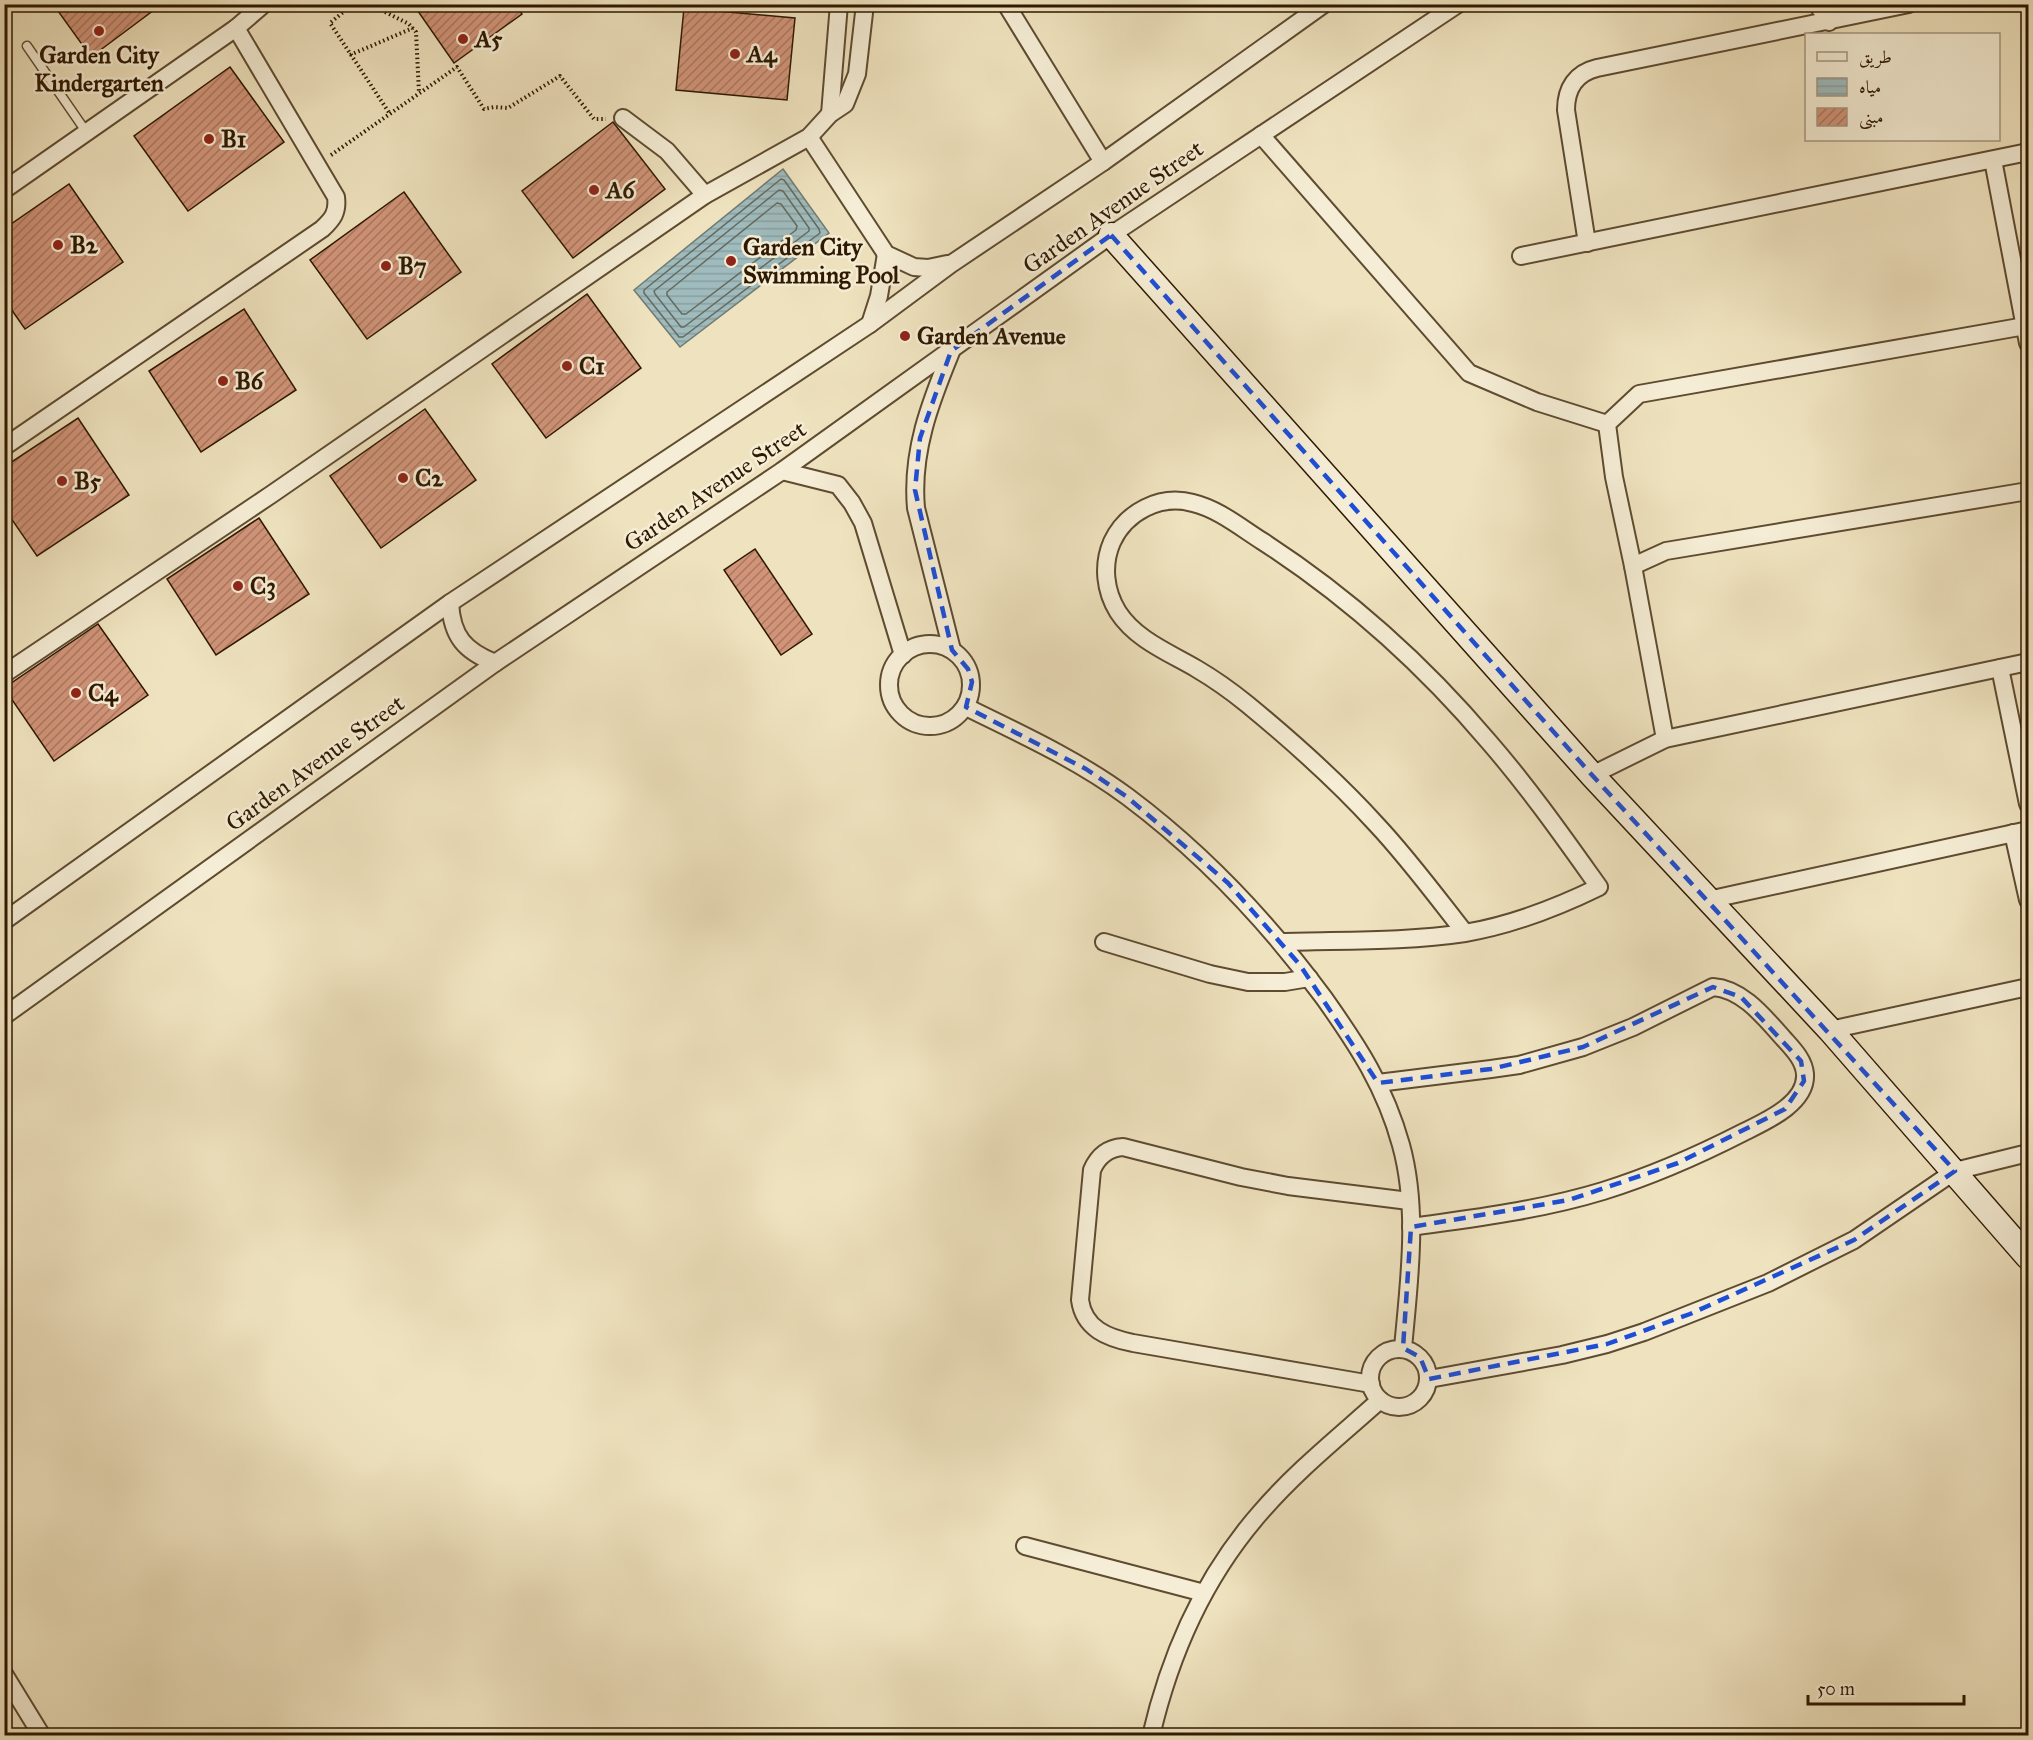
<svg xmlns="http://www.w3.org/2000/svg" width="2033" height="1740" font-family="'IM FELL Great Primer',Amiri,serif">
	<style>
		.water { fill: url(#water-rules); stroke: #727a71; stroke-width: 1.5 }
		.lines { fill: none; stroke-linecap: round; stroke-linejoin: round }
		.shore { stroke: #666a5e; stroke-width: 1.5 }
		.building { fill: url(#building-hatch); stroke: #2e1800; stroke-width: 1.5 }
		.lane-casing { stroke: #5e4b30; stroke-width: 11 }
		.street-casing { stroke: #5e4b30; stroke-width: 20 }
		.secondary-casing { stroke: #2e1800; stroke-width: 27 }
		.path { stroke: #2e1800; stroke-width: 4; stroke-dasharray: 1.5 3; stroke-linecap: butt }
		.lane { stroke: #f5edd5; stroke-width: 8 }
		.street { stroke: #f5edd5; stroke-width: 16 }
		.secondary { stroke: #f5edd5; stroke-width: 24 }
		.marked { fill: none; stroke: #1d4ed8; stroke-width: 4.5; stroke-dasharray: 12 8; stroke-linejoin: round }
		.poi-dot { fill: #8f2418; stroke: #f5edd5; stroke-width: 2 }
		.labels { text-anchor: middle; stroke-width: 5; stroke-linejoin: round; paint-order: stroke }
		.poi-label { font-size: 24px; font-weight: bold; fill: #2e1800; stroke: #f5edd5; text-anchor: start }
		.street-label { font-size: 24px; fill: #2e1800; stroke: #f5edd5 }
	</style>
	<defs>
		<pattern id="water-rules" width="6" height="5" patternUnits="userSpaceOnUse" patternTransform="scale(1.5)"><rect width="6" height="5" fill="#9fbbbd"/><path d="M0 2.5h6" fill="none" stroke="#89a0a1"/></pattern>
		<pattern id="building-hatch" width="6" height="6" patternUnits="userSpaceOnUse" patternTransform="scale(1.5)"><rect width="6" height="6" fill="#d19479"/><path d="M-1 1l2-2M0 6l6-6M5 7l2-2" fill="none" stroke="#aa7861"/></pattern>
	</defs>
	<rect width="100%" height="100%" fill="#efe3bf"/>
	<filter id="stains"><feTurbulence type="fractalNoise" baseFrequency=".00333" numOctaves="4"/><feColorMatrix values="0 0 0 0 .2 0 0 0 0 .09 0 0 0 0 .02 0 0 0 .5 -.17"/></filter>
	<radialGradient id="worn" r=".72"><stop offset=".6" stop-color="#630" stop-opacity="0"/><stop offset="1" stop-color="#630" stop-opacity=".3"/></radialGradient>
	<path class="water" d="M 783,169 L 829,233 L 680,347 L 634,290 Z"/>
	<g class="lines">
		<g class="shore">
			<path d="M 781,179 L 784,180 L 819,229 L 820,233 L 683,337 L 679,337 L 644,293 L 644,290 Z"/>
			<path d="M 779,190 L 783,191 L 809,228 L 809,231 L 684,327 L 681,327 L 655,294 L 654,291 Z"/>
			<path d="M 777,203 L 781,204 L 797,226 L 796,230 L 686,314 L 682,314 L 667,295 L 667,292 Z"/>
		</g>
	</g>
	<g class="building">
		<path d="M 53,4 L 162,4 L 91,57 Z"/>
		<path d="M 413,4 L 515,4 L 522,14 L 454,63 Z"/>
		<path d="M 684,8 L 795,18 L 787,100 L 676,90 Z"/>
		<path d="M 230,67 L 284,142 L 188,211 L 134,136 Z"/>
		<path d="M 613,122 L 665,189 L 573,258 L 522,191 Z"/>
		<path d="M 69,184 L 123,262 L 25,329 L 4,299 L 4,229 Z"/>
		<path d="M 404,192 L 461,272 L 367,339 L 310,260 Z"/>
		<path d="M 587,294 L 641,368 L 546,438 L 492,364 Z"/>
		<path d="M 244,309 L 296,390 L 201,452 L 149,371 Z"/>
		<path d="M 425,409 L 476,480 L 381,548 L 330,476 Z"/>
		<path d="M 78,418 L 129,495 L 37,556 L 4,508 L 4,467 Z"/>
		<path d="M 259,518 L 309,594 L 216,655 L 167,579 Z"/>
		<path d="M 755,549 L 812,634 L 781,655 L 724,570 Z"/>
		<path d="M 98,624 L 148,695 L 54,761 L 4,688 Z"/>
	</g>
	<g class="lines">
		<defs>
			<path id="lane" d="M 27,46 L 87,133"/>
			<g id="street">
				<path d="M 1006,4 L 1103,162"/>
				<path d="M 1817,4 L 1829,22"/>
				<path d="M 830,114 L 839,4"/>
				<path d="M 623,118 L 667,151 L 705,195"/>
				<path d="M 1261,135 L 1469,373 L 1537,402 L 1607,424"/>
				<path d="M 809,137 L 886,254 L 914,267 L 928,268 L 947,264"/>
				<path d="M 1993,160 L 2028,343"/>
				<path d="M 4,190 L 236,28 L 264,4"/>
				<path d="M 1587,243 L 1566,110 C 1566,88 1576,73 1597,68 L 1909,4"/>
				<path d="M 1521,256 L 2028,152"/>
				<path d="M 870,324 L 879,296 L 886,254"/>
				<path d="M 951,352 C 930,403 911,452 916,508 L 952,650"/>
				<path d="M 4,447 L 322,229 C 333,219 338,212 336,197 L 236,28"/>
				<path d="M 782,471 L 838,485 L 852,503 L 863,523 L 903,655"/>
				<path d="M 1633,566 L 1666,551 L 2028,491"/>
				<path d="M 450,603 C 452,637 465,651 495,663"/>
				<circle cx="930" cy="685" r="41"/>
				<path d="M 2000,668 L 2028,804"/>
				<path d="M 4,674 L 272,494 L 705,195 L 809,137 L 830,114 L 845,104 L 857,74 L 865,4"/>
				<path d="M 966,707 C 1021,734 1078,760 1128,797 C 1204,854 1268,922 1324,998 C 1358,1046 1385,1087 1401,1145 C 1419,1210 1409,1282 1403,1348"/>
				<path d="M 1665,739 L 1633,566 L 1614,477 L 1607,424 L 1639,394 L 2025,326"/>
				<path d="M 1592,775 L 1665,739 L 2028,662"/>
				<path d="M 2013,833 L 2028,900"/>
				<path d="M 1708,900 L 2028,830"/>
				<path d="M 4,921 L 450,603 L 870,324 L 951,264 L 1103,162 L 1324,4"/>
				<path d="M 1104,942 L 1210,974 L 1248,982 L 1285,982 L 1309,978"/>
				<path d="M 1281,942 C 1342,940 1405,942 1465,933 C 1512,925 1556,908 1599,887 C 1564,838 1529,788 1489,742 C 1423,664 1347,596 1262,541 C 1240,527 1218,509 1193,503 C 1160,494 1126,512 1112,542 C 1102,565 1105,591 1118,612 C 1136,640 1170,653 1197,669 C 1214,679 1231,691 1247,704 C 1292,741 1337,781 1376,824 C 1408,858 1436,896 1465,933"/>
				<path d="M 4,1016 L 495,663 L 782,471 L 1111,235 L 1458,4"/>
				<path d="M 1830,1030 L 2028,987"/>
				<path d="M 1378,1083 L 1491,1069 L 1519,1065 L 1583,1047 L 1633,1027 L 1713,987 C 1743,989 1765,1018 1784,1039 C 1793,1049 1804,1060 1805,1074 C 1807,1104 1764,1122 1742,1133 C 1697,1156 1651,1176 1603,1191 C 1541,1210 1475,1218 1411,1227"/>
				<circle cx="1399" cy="1378" r="29"/>
				<path d="M 1429,1379 L 1562,1355 L 1607,1344 L 1644,1332 L 1768,1283 L 1854,1240 L 1955,1171 L 2028,1153"/>
				<path d="M 1371,1384 L 1133,1343 C 1108,1338 1084,1329 1080,1300 L 1092,1170 C 1098,1156 1108,1148 1123,1147 L 1241,1177 L 1288,1186 L 1409,1201"/>
				<path d="M 1025,1546 L 1204,1593"/>
				<path d="M 4,1674 L 42,1736"/>
				<path d="M 1151,1736 C 1170,1654 1205,1576 1260,1513 C 1296,1471 1340,1436 1380,1400"/>
			</g>
			<path id="secondary" d="M 1111,235 L 1592,775 L 1830,1030 L 2028,1257"/>
		</defs>
		<use href="#lane" class="lane-casing"/>
		<use href="#street" class="street-casing"/>
		<use href="#secondary" class="secondary-casing"/>
		<g class="path">
			<path d="M 353,4 L 330,23 L 390,114"/>
			<path d="M 369,4 L 409,24 L 416,32 L 419,93"/>
			<path d="M 350,55 L 413,28"/>
			<path d="M 331,155 L 457,67 L 484,109 L 494,107 L 508,108 L 560,76 L 594,119 L 606,119"/>
		</g>
		<use href="#lane" class="lane"/>
		<use href="#street" class="street"/>
		<use href="#secondary" class="secondary"/>
	</g>
	<path class="marked" d="M 1111,235 L 1592,775 L 1955,1171 L 1854,1240 L 1690,1314 L 1607,1344 L 1429,1379 L 1420,1357 L 1403,1348 L 1411,1227 L 1569,1200 L 1678,1163 L 1785,1109 L 1804,1081 L 1801,1061 L 1741,997 L 1713,987 L 1583,1047 L 1491,1069 L 1378,1083 L 1300,965 L 1228,883 L 1127,797 L 1086,769 L 966,707 L 972,682 L 968,669 L 952,650 L 915,490 L 920,438 L 951,351 Z"/>
	<g class="poi-dot">
		<circle cx="99" cy="31" r="6"/>
		<circle cx="463" cy="39" r="6"/>
		<circle cx="735" cy="54" r="6"/>
		<circle cx="209" cy="139" r="6"/>
		<circle cx="594" cy="190" r="6"/>
		<circle cx="58" cy="245" r="6"/>
		<circle cx="731" cy="261" r="6"/>
		<circle cx="386" cy="266" r="6"/>
		<circle cx="905" cy="336" r="6"/>
		<circle cx="567" cy="366" r="6"/>
		<circle cx="223" cy="381" r="6"/>
		<circle cx="403" cy="478" r="6"/>
		<circle cx="62" cy="481" r="6"/>
		<circle cx="238" cy="586" r="6"/>
		<circle cx="76" cy="693" r="6"/>
	</g>
	<g class="labels">
		<g class="poi-label">
			<text x="475" y="47">A5</text>
			<text x="747" y="62">A4</text>
			<text x="99" y="63" text-anchor="middle">Garden City<tspan x="99" dy="28">Kindergarten</tspan></text>
			<text x="221" y="147">B1</text>
			<text x="606" y="198">A6</text>
			<text x="70" y="253">B2</text>
			<text x="743" y="255">Garden City<tspan x="743" dy="28">Swimming Pool</tspan></text>
			<text x="398" y="274">B7</text>
			<text x="917" y="344">Garden Avenue</text>
			<text x="579" y="374">C1</text>
			<text x="235" y="389">B6</text>
			<text x="415" y="486">C2</text>
			<text x="74" y="489">B5</text>
			<text x="250" y="594">C3</text>
			<text x="88" y="701">C4</text>
		</g>
		<g class="street-label">
			<text transform="translate(1113 207) rotate(-35)" y="8">Garden Avenue Street</text>
			<text transform="translate(715 486) rotate(-34)" y="8">Garden Avenue Street</text>
			<text transform="translate(315 763) rotate(-36)" y="8">Garden Avenue Street</text>
		</g>
	</g>
	<rect width="2033" height="1740" fill="none" stroke="#efe3bf" stroke-width="24"/>
	<rect x="6" y="6" width="2021" height="1728" fill="none" stroke="#2e1800" stroke-width="3"/>
	<rect x="12" y="12" width="2009" height="1716" fill="none" stroke="#2e1800" stroke-width="1.5"/>
	<rect x="1805" y="33" width="195" height="108" fill="#f5edd5" stroke="#a59880" stroke-width="1.5"/>
	<rect x="1817" y="52" width="30" height="9" fill="#f5edd5" stroke="#a59880" stroke-width="1.5"/>
	<text x="1859" y="63" font-size="18" fill="#2e1800">طريق</text>
	<rect x="1817" y="78" width="30" height="18" fill="url(#water-rules)" stroke="#a59880" stroke-width="1.5"/>
	<text x="1859" y="93" font-size="18" fill="#2e1800">مياه</text>
	<rect x="1817" y="108" width="30" height="18" fill="url(#building-hatch)" stroke="#a59880" stroke-width="1.5"/>
	<text x="1859" y="123" font-size="18" fill="#2e1800">مبنى</text>
	<path d="M1808 1695v9h156v-9" fill="none" stroke="#2e1800" stroke-width="3"/>
	<text x="1817" y="1695" font-size="18" fill="#2e1800" stroke="#f5edd5" stroke-width="4.5" paint-order="stroke">50 m</text>
	<rect width="100%" height="100%" filter="url(#stains)"/>
	<rect width="100%" height="100%" fill="url(#worn)"/>
</svg>
